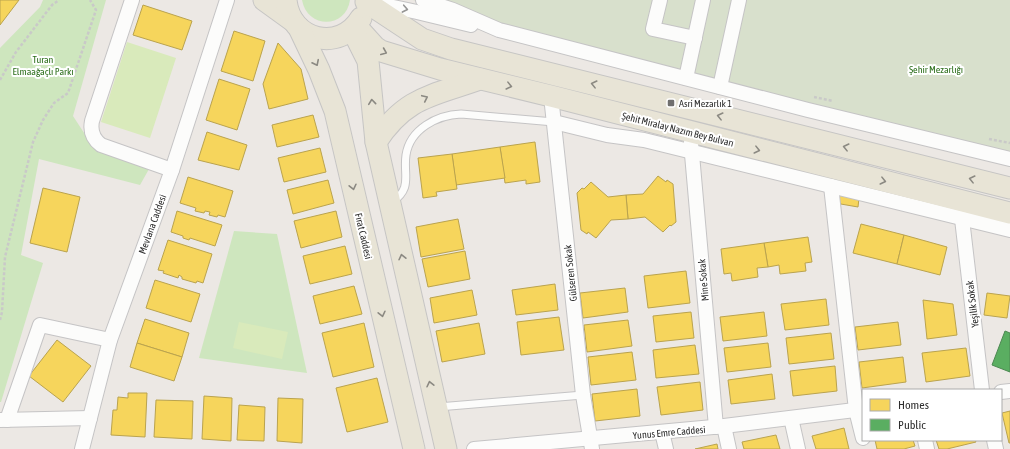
<svg xmlns="http://www.w3.org/2000/svg" width="1010" height="449" font-family="'Asap Condensed',sans-serif">
	<style>
		.green { fill: #cee6be }
		.cemetery { fill: #d8e0cc }
		.pitch { fill: #d9eabb }
		.homes { fill: #f6d55c; stroke: #baa34e }
		.public { fill: #5aae61; stroke: #4d8852 }
		.lines { fill: none; stroke-linecap: round; stroke-linejoin: round }
		.lane-casing { stroke: #c5c4c5; stroke-width: 9 }
		.street-casing { stroke: #c5c4c5; stroke-width: 16 }
		.primary-casing { stroke: #c6c5c4; stroke-width: 23 }
		.path { stroke: #c9c9c8; stroke-width: 2.5; stroke-dasharray: 3 2; stroke-linecap: butt }
		.lane { stroke: #fcfcfb; stroke-width: 7 }
		.street { stroke: #fcfcfb; stroke-width: 14 }
		.primary { stroke: #e8e4d6; stroke-width: 21 }
		.oneway { stroke: #959594 }
		.oneway2 { stroke: #8b8982 }
		.poi-dot { fill: #706f6e; stroke: #fff; stroke-width: 1.5 }
		.labels { text-anchor: middle; stroke-width: 4; stroke-linejoin: round; paint-order: stroke }
		.park-label { font-size: 10px; fill: #2c6e1b; stroke: #fff }
		.poi-label { font-size: 10px; fill: #2e2e2e; stroke: #fff; text-anchor: start }
		.street-label { font-size: 10px; fill: #2e2e2e; stroke: #fff }
	</style>
	<rect width="100%" height="100%" fill="#ece8e4"/>
	<g class="green">
		<path d="M 43,0 L 106,0 L 73,116 L 88,139 L 153,162 L 140,185 L 39,159 L 21,255 L 43,263 L 1,402 L 0,402 L 0,48 L 40,7 Z"/>
		<path d="M 302,0 L 350,0 C 346,29 307,29 302,0 Z"/>
		<path d="M 234,231 L 277,234 L 307,373 L 199,358 Z"/>
	</g>
	<path class="cemetery" d="M 413,0 L 1010,0 L 1010,158 L 425,4 Z"/>
	<g class="pitch">
		<path d="M 127,42 L 176,58 L 150,138 L 101,122 Z"/>
		<path d="M 239,322 L 288,332 L 282,359 L 233,348 Z"/>
	</g>
	<g class="homes">
		<path d="M 0,0 L 19,0 L 0,25 Z"/>
		<path d="M 143,5 L 192,21 L 182,50 L 133,35 Z"/>
		<path d="M 234,31 L 265,41 L 253,81 L 221,71 Z"/>
		<path d="M 278,43 L 301,69 L 308,99 L 269,109 L 263,84 Z"/>
		<path d="M 219,79 L 250,89 L 237,130 L 206,120 Z"/>
		<path d="M 313,115 L 319,137 L 277,147 L 272,125 Z"/>
		<path d="M 207,132 L 247,145 L 239,170 L 198,160 Z"/>
		<path d="M 535,142 L 540,182 L 526,184 L 526,180 L 505,183 L 500,147 Z"/>
		<path d="M 500,147 L 505,178 L 456,185 L 452,154 Z"/>
		<path d="M 320,148 L 326,172 L 284,182 L 278,158 Z"/>
		<path d="M 452,154 L 457,189 L 436,192 L 437,196 L 423,198 L 418,158 Z"/>
		<path d="M 658,176 L 666,182 L 667,180 L 673,184 L 676,222 L 671,226 L 670,225 L 663,232 L 645,217 L 628,219 L 626,195 L 643,194 Z"/>
		<path d="M 188,177 L 233,191 L 225,217 L 218,215 L 217,217 L 209,215 L 210,212 L 205,211 L 204,213 L 195,211 L 196,208 L 180,203 Z"/>
		<path d="M 328,180 L 334,203 L 293,214 L 287,190 Z"/>
		<path d="M 591,182 L 608,197 L 626,195 L 628,219 L 611,220 L 596,238 L 588,232 L 587,234 L 581,230 L 577,193 L 582,188 L 584,189 Z"/>
		<path d="M 43,188 L 80,197 L 67,252 L 30,243 Z"/>
		<path d="M 837,193 L 859,198 L 858,207 L 835,203 Z"/>
		<path d="M 177,211 L 222,225 L 215,246 L 190,238 L 189,240 L 183,238 L 183,236 L 171,232 Z"/>
		<path d="M 336,211 L 342,237 L 301,248 L 294,221 Z"/>
		<path d="M 458,219 L 464,249 L 421,257 L 416,227 Z"/>
		<path d="M 861,224 L 904,235 L 897,264 L 853,253 Z"/>
		<path d="M 904,235 L 947,247 L 940,275 L 897,264 Z"/>
		<path d="M 808,237 L 812,262 L 805,263 L 806,271 L 780,274 L 779,265 L 768,267 L 764,243 Z"/>
		<path d="M 168,240 L 212,254 L 203,283 L 197,281 L 196,283 L 182,279 L 182,277 L 179,275 L 178,278 L 163,273 L 164,271 L 158,270 Z"/>
		<path d="M 764,243 L 768,267 L 757,268 L 758,277 L 732,281 L 731,273 L 724,274 L 721,249 Z"/>
		<path d="M 345,246 L 352,274 L 310,284 L 303,256 Z"/>
		<path d="M 465,251 L 470,279 L 428,287 L 422,259 Z"/>
		<path d="M 686,271 L 690,303 L 648,308 L 644,276 Z"/>
		<path d="M 155,280 L 200,294 L 191,322 L 146,308 Z"/>
		<path d="M 555,284 L 558,310 L 516,315 L 512,290 Z"/>
		<path d="M 354,286 L 362,314 L 320,324 L 313,296 Z"/>
		<path d="M 625,288 L 628,312 L 583,318 L 580,293 Z"/>
		<path d="M 472,290 L 477,315 L 434,323 L 430,298 Z"/>
		<path d="M 987,293 L 1010,296 L 1007,318 L 984,315 Z"/>
		<path d="M 826,299 L 829,325 L 785,330 L 781,304 Z"/>
		<path d="M 923,300 L 953,304 L 957,335 L 927,339 Z"/>
		<path d="M 691,312 L 694,338 L 656,342 L 653,316 Z"/>
		<path d="M 764,312 L 767,336 L 723,341 L 720,317 Z"/>
		<path d="M 559,317 L 564,350 L 521,355 L 517,322 Z"/>
		<path d="M 145,319 L 189,333 L 182,357 L 137,343 Z"/>
		<path d="M 628,320 L 632,346 L 587,352 L 584,325 Z"/>
		<path d="M 898,322 L 901,345 L 858,350 L 855,327 Z"/>
		<path d="M 364,323 L 374,367 L 333,377 L 322,333 Z"/>
		<path d="M 479,323 L 485,354 L 442,362 L 436,331 Z"/>
		<path d="M 831,333 L 834,359 L 789,364 L 786,338 Z"/>
		<path d="M 57,340 L 91,366 L 63,402 L 29,376 Z"/>
		<path d="M 137,343 L 182,357 L 174,381 L 130,367 Z"/>
		<path d="M 768,343 L 771,367 L 727,372 L 724,348 Z"/>
		<path d="M 695,345 L 699,374 L 656,378 L 653,350 Z"/>
		<path d="M 966,348 L 970,376 L 926,382 L 922,353 Z"/>
		<path d="M 632,352 L 636,380 L 591,385 L 588,357 Z"/>
		<path d="M 903,357 L 906,382 L 862,388 L 859,362 Z"/>
		<path d="M 835,366 L 837,391 L 793,396 L 790,371 Z"/>
		<path d="M 772,374 L 775,399 L 731,404 L 728,380 Z"/>
		<path d="M 377,378 L 388,422 L 347,432 L 336,388 Z"/>
		<path d="M 700,382 L 703,410 L 661,415 L 657,387 Z"/>
		<path d="M 637,389 L 640,416 L 595,421 L 592,394 Z"/>
		<path d="M 128,393 L 147,393 L 145,437 L 111,435 L 113,410 L 117,410 L 118,397 L 128,398 Z"/>
		<path d="M 204,396 L 232,398 L 231,441 L 202,439 Z"/>
		<path d="M 278,398 L 303,399 L 302,443 L 277,441 Z"/>
		<path d="M 156,400 L 193,401 L 192,439 L 154,437 Z"/>
		<path d="M 239,405 L 265,407 L 264,441 L 237,440 Z"/>
		<path d="M 1010,411 L 1010,443 L 1009,443 L 1002,413 Z"/>
		<path d="M 844,428 L 849,449 L 816,449 L 812,436 Z"/>
		<path d="M 776,435 L 780,449 L 744,449 L 742,442 Z"/>
		<path d="M 875,440 L 913,440 L 915,446 L 904,449 L 877,449 Z"/>
		<path d="M 936,440 L 975,440 L 976,442 L 947,449 L 939,449 Z"/>
		<path d="M 717,444 L 718,449 L 695,449 Z"/>
	</g>
	<path class="public" d="M 1005,331 L 1010,333 L 1010,372 L 992,365 Z"/>
	<g class="lines">
		<defs>
			<g id="lane">
				<path d="M 392,202 C 413,188 403,175 406,155 C 410,129 437,115 461,114 L 554,122"/>
				<path d="M 438,407 L 583,395"/>
			</g>
			<g id="street">
				<path d="M 132,0 L 92,121 C 90,131 93,139 101,145 L 172,170"/>
				<path d="M 423,0 L 453,10 L 499,30 L 808,110 L 1010,159"/>
				<path d="M 660,0 L 653,29 L 695,38"/>
				<path d="M 374,3 L 417,12 L 471,25"/>
				<path d="M 686,78 L 703,0"/>
				<path d="M 720,87 L 739,0"/>
				<path d="M 551,96 L 583,395 L 592,449"/>
				<path d="M 554,122 L 607,135 L 644,140 L 1010,230"/>
				<path d="M 691,143 L 716,427"/>
				<path d="M 831,186 L 856,410 L 863,438"/>
				<path d="M 962,219 L 982,390"/>
				<path d="M 1001,392 L 1010,391"/>
				<path d="M 791,418 L 798,449"/>
				<path d="M 0,420 L 90,418"/>
				<path d="M 7,420 L 40,325 L 110,340"/>
				<path d="M 724,426 L 729,449"/>
				<path d="M 662,432 L 666,449"/>
				<path d="M 925,440 L 927,449"/>
				<path d="M 994,440 L 996,449"/>
				<path d="M 82,449 L 110,340 L 172,170 L 227,0"/>
				<path d="M 474,449 L 724,426 L 863,409"/>
			</g>
			<g id="primary">
				<path d="M 264,0 L 293,21"/>
				<path d="M 286,0 C 290,41 340,53 361,18"/>
				<path d="M 366,2 L 422,39 L 451,49 L 1010,188"/>
				<path d="M 356,26 L 375,47 L 381,51 L 440,69 L 551,96 L 1010,213"/>
				<path d="M 299,28 L 319,70 L 335,111 L 414,449"/>
				<path d="M 355,35 L 368,61 L 376,142 L 446,449"/>
				<path d="M 376,142 C 406,96 433,96 480,79"/>
			</g>
		</defs>
		<use href="#lane" class="lane-casing"/>
		<use href="#street" class="street-casing"/>
		<use href="#primary" class="primary-casing"/>
		<g class="path">
			<path d="M 0,80 L 16,52 L 52,5 L 59,0"/>
			<path d="M 814,97 L 833,101"/>
			<path d="M 989,139 L 1010,143"/>
			<path d="M 0,320 L 2,312 L 5,257 L 33,142 L 43,120 L 54,103 L 68,93 L 96,10 L 90,0"/>
		</g>
		<use href="#lane" class="lane"/>
		<use href="#street" class="street"/>
		<use href="#primary" class="primary"/>
	</g>
	<defs><path id="oneway-chevron" d="M-2-3.5L2.5 0L-2 3.5" fill="none" stroke-width="1.6" stroke-linecap="round" stroke-linejoin="round"/></defs>
	<use class="oneway" href="#oneway-chevron" transform="translate(405 9) rotate(11)"/>
	<g class="oneway2">
		<use href="#oneway-chevron" transform="translate(384 52) rotate(23)"/>
		<use href="#oneway-chevron" transform="translate(316 63) rotate(64)"/>
		<use href="#oneway-chevron" transform="translate(594 84) rotate(-166)"/>
		<use href="#oneway-chevron" transform="translate(509 86) rotate(14)"/>
		<use href="#oneway-chevron" transform="translate(425 98) rotate(-25)"/>
		<use href="#oneway-chevron" transform="translate(372 102) rotate(-96)"/>
		<use href="#oneway-chevron" transform="translate(720 116) rotate(-166)"/>
		<use href="#oneway-chevron" transform="translate(846 147) rotate(-166)"/>
		<use href="#oneway-chevron" transform="translate(757 150) rotate(14)"/>
		<use href="#oneway-chevron" transform="translate(972 179) rotate(-166)"/>
		<use href="#oneway-chevron" transform="translate(883 181) rotate(14)"/>
		<use href="#oneway-chevron" transform="translate(353 187) rotate(77)"/>
		<use href="#oneway-chevron" transform="translate(402 257) rotate(-103)"/>
		<use href="#oneway-chevron" transform="translate(382 314) rotate(77)"/>
		<use href="#oneway-chevron" transform="translate(430 384) rotate(-103)"/>
	</g>
	<rect class="poi-dot" x="667" y="99" width="8" height="8" rx="2"/>
	<g class="labels">
		<g class="park-label">
			<text x="43" y="63">Turan<tspan x="43" dy="12">Elmaağaçlı Parkı</tspan></text>
			<text x="936" y="73">Şehir Mezarlığı</text>
		</g>
		<g class="poi-label">
			<text x="679" y="107">Asri Mezarlık 1</text>
		</g>
		<g class="street-label">
			<text transform="translate(678 129) rotate(14)" y="4">Şehit Miralay Nazım Bey Bulvarı</text>
			<text transform="translate(152 224) rotate(-70)" y="4">Mevlana Caddesi</text>
			<text transform="translate(364 236) rotate(77)" y="4">Fırat Caddesi</text>
			<text transform="translate(570 273) rotate(-96)" y="4">Gülseren Sokak</text>
			<text transform="translate(703 280) rotate(-95)" y="4">Mine Sokak</text>
			<text transform="translate(972 304) rotate(-97)" y="4">Yeşilik Sokak</text>
			<text transform="translate(669 432) rotate(-5)" y="4">Yunus Emre Caddesi</text>
		</g>
	</g>
	<rect x="862" y="389" width="140" height="52" fill="#ffffff" stroke="#ababab"/>
	<rect x="870" y="399" width="20" height="12" fill="#f6d55c" stroke="#ababab"/>
	<text x="898" y="409" font-size="12" fill="#2e2e2e">Homes</text>
	<rect x="870" y="419" width="20" height="12" fill="#5aae61" stroke="#ababab"/>
	<text x="898" y="429" font-size="12" fill="#2e2e2e">Public</text>
</svg>
